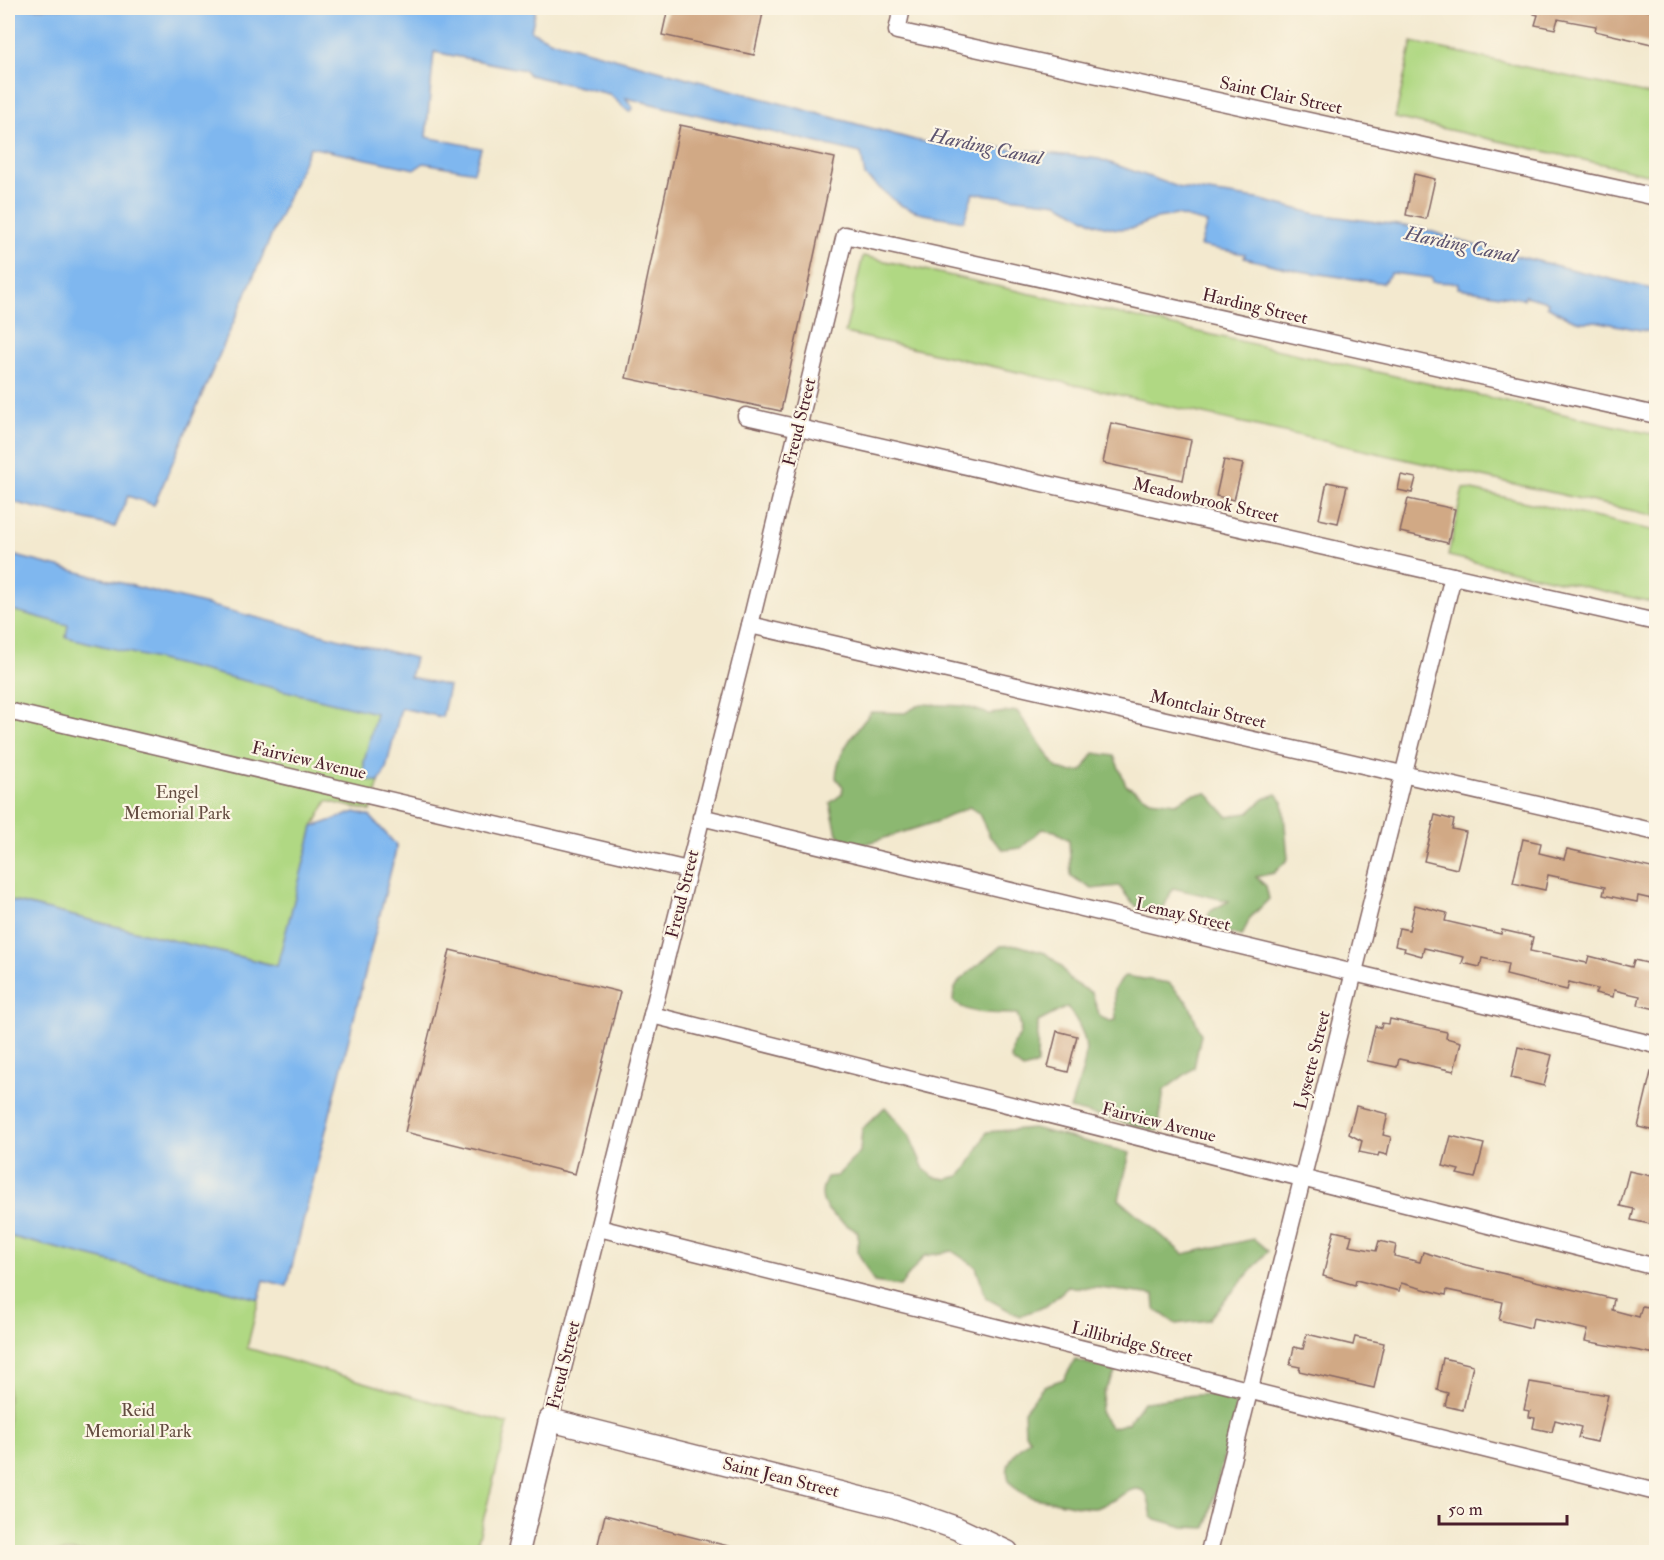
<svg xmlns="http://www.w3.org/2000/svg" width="1664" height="1560" font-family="'IM FELL Double Pica',serif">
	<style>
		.green { fill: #b0d883; stroke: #7d7c57; stroke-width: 1.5 }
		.forest { fill: #8cb871; stroke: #6b6c4e; stroke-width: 1.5 }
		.water { fill: #7fb7ef; stroke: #646b8d; stroke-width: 1.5 }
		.building { fill: #d1a985 }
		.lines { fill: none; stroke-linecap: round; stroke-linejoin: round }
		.street-casing { stroke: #856664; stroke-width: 19 }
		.secondary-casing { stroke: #856664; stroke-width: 25 }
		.street { stroke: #fff; stroke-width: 16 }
		.secondary { stroke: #fff; stroke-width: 22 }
		.labels { text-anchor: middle; stroke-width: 4.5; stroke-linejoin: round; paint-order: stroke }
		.street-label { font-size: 18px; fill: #4a1f2b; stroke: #fcf5e5 }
		.park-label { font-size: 18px; fill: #644d41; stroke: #fcf5e5 }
		.water-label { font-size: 20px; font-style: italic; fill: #5d5470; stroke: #fcf5e5 }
	</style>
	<rect width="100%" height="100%" fill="#fcf5e5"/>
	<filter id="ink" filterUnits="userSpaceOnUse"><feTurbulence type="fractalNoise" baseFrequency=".0167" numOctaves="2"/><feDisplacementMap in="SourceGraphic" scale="12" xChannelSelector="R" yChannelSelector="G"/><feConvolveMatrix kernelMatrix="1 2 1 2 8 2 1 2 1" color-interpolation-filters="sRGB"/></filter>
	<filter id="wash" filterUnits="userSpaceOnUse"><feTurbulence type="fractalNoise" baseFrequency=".008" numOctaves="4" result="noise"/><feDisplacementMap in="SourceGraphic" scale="24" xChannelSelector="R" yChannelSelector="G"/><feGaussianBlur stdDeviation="1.35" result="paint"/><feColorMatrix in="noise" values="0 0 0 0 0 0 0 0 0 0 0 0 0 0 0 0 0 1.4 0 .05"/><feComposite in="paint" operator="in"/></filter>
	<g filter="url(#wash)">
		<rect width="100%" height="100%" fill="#f3e9cf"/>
		<g class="green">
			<path d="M 1412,42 L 1656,96 L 1656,176 L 1395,118 Z"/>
			<path d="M 863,256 L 1656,435 L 1656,516 L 845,333 Z"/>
			<path d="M 1463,488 L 1656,531 L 1656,603 L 1448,556 Z"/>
			<path d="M 8,609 L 69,625 L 66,637 L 377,713 L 364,762 L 364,779 L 379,782 L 370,811 L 327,801 L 313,827 L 278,966 L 8,900 Z"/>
			<path d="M 8,1236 L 259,1299 L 247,1348 L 508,1424 L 475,1552 L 8,1552 Z"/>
		</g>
		<g class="forest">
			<path d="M 921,704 L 964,706 L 989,714 L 1017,711 L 1057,768 L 1069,772 L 1082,771 L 1094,753 L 1114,756 L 1126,785 L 1150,800 L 1176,803 L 1193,794 L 1207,793 L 1227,816 L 1248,813 L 1264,799 L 1276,794 L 1283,802 L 1288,859 L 1274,873 L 1256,877 L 1266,886 L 1269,899 L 1250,918 L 1242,936 L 1206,927 L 1209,912 L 1229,901 L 1173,888 L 1163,909 L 1146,912 L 1133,904 L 1119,886 L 1092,889 L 1071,876 L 1069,840 L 1055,831 L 1042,829 L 1021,848 L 1004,850 L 990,837 L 978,812 L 969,807 L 936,822 L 865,844 L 849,842 L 837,834 L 830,803 L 842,794 L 843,787 L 836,778 C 837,751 856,732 871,712 L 905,713 Z"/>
			<path d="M 1017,945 L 1045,953 L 1060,965 L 1071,981 L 1092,993 L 1100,1017 L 1110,1021 L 1116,1020 L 1114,989 L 1125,976 L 1169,983 L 1189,1004 L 1201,1034 L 1194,1068 L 1164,1090 L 1158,1131 L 1070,1109 C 1083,1065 1099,1047 1067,1007 L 1038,1022 L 1037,1065 L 1023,1069 L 1011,1060 L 1013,1044 C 1023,1035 1022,1026 1017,1014 C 996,1013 969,1016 953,1001 L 954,990 L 960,980 L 1001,946 Z"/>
			<path d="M 885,1107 L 909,1135 L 924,1169 L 934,1177 L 947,1179 L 959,1176 L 967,1168 L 987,1132 L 1033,1128 L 1130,1153 L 1119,1199 L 1183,1254 L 1254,1239 L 1268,1251 L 1208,1320 L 1176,1324 L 1155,1309 L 1154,1295 L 1099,1288 L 1068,1287 L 1046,1306 L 1019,1316 L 986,1298 L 976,1267 L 952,1251 L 924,1256 L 900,1286 L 874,1282 L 858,1253 L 858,1232 C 837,1219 811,1206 827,1177 L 837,1176 L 860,1152 L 862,1129 Z"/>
			<path d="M 1075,1360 L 1116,1371 L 1104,1392 L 1100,1412 L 1111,1428 L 1128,1423 L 1143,1402 C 1169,1401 1215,1385 1235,1403 L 1235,1412 L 1206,1528 L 1184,1527 L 1152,1518 C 1150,1508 1150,1489 1136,1489 C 1127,1489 1108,1506 1095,1508 C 1085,1509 1072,1504 1063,1503 C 1053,1501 1041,1500 1031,1497 C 995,1483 1005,1457 1030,1439 L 1025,1433 L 1024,1411 L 1044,1386 L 1064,1379 Z"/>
		</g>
		<g class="water">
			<path d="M 8,8 L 536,8 L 531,31 L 552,41 L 915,140 L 946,146 L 947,142 L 1099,159 L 1181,188 L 1257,199 L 1317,214 L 1420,228 L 1484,248 L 1656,290 L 1656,333 L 1595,321 C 1577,326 1562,314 1547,306 L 1548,302 L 1525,296 L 1524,299 L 1458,288 L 1458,283 L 1432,282 L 1432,278 L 1391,273 L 1383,283 L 1299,271 L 1244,258 L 1245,254 L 1200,246 L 1207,223 L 1176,215 L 1157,218 L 1134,228 L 1117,229 L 1096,224 L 1058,203 L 973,193 L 964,221 L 923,214 L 900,205 L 865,176 L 861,153 L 626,98 L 633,108 L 629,112 L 609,94 L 529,75 L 525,70 L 434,52 L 426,137 L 481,148 L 474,172 L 424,163 L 415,169 L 310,147 L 154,505 L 128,496 L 115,527 L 8,501 Z"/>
			<path d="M 8,554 L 415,658 L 410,677 L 449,686 L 442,717 L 401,708 L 386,769 L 379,782 L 364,779 L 364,762 L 376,713 L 66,637 L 68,625 L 8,609 Z"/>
			<path d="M 355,812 L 370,816 L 397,846 L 287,1286 L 264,1280 L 259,1299 L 8,1236 L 8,900 L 277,966 L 313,827 Z"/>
		</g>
		<g id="blocks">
			<g class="building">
				<path d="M 668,8 L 764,8 L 754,55 L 662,35 Z"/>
				<path d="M 1534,8 L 1645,10 L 1656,13 L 1656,45 L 1595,31 L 1596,26 L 1558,19 L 1555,29 L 1535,25 L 1538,15 L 1534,14 Z"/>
				<path d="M 680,125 L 835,158 L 781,411 L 626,378 Z"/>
				<path d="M 1414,174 L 1435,179 L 1426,219 L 1406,215 Z"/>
				<path d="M 1111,423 L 1191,440 L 1183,480 L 1103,463 Z"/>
				<path d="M 1224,460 L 1243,464 L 1234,500 L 1216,496 Z"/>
				<path d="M 1401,475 L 1416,478 L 1412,493 L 1398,490 Z"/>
				<path d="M 1327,482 L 1347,486 L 1338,523 L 1319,519 Z"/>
				<path d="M 1408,499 L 1455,509 L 1448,543 L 1400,532 Z"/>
				<path d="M 1435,815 L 1454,820 L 1452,829 L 1466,832 L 1457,869 L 1424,861 Z"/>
				<path d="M 1523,839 L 1541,843 L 1539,853 L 1564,859 L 1567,849 L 1656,869 L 1656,900 L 1638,896 L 1637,902 L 1603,895 L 1605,887 L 1548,875 L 1545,890 L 1513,883 Z"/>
				<path d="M 1415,905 L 1447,913 L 1445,921 L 1501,934 L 1502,930 L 1533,937 L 1530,951 L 1587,963 L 1589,956 L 1632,967 L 1634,960 L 1656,965 L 1656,1009 L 1638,1005 L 1640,996 L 1614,990 L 1613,997 L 1595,993 L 1597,989 L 1569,982 L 1567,990 L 1506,975 L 1508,964 L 1482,958 L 1480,967 L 1462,963 L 1464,957 L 1424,948 L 1422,956 L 1404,951 L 1405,948 L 1395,946 L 1399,928 L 1409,930 Z"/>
				<path d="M 450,950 L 620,992 L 575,1174 L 405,1132 Z"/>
				<path d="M 1390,1019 L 1447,1032 L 1446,1038 L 1461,1042 L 1454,1071 L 1399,1059 L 1397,1067 L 1367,1061 L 1375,1026 L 1381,1028 L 1382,1023 L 1389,1024 Z"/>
				<path d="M 1057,1031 L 1077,1036 L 1068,1072 L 1048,1067 Z"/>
				<path d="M 1518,1047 L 1552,1055 L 1544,1086 L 1511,1078 Z"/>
				<path d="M 1651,1072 L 1656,1072 L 1656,1131 L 1638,1127 Z"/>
				<path d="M 1356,1106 L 1388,1114 L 1383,1135 L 1391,1137 L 1387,1155 L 1379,1153 L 1378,1156 L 1359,1152 L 1362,1141 L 1349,1134 Z"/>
				<path d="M 1451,1136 L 1484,1144 L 1475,1178 L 1457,1174 L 1459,1170 L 1443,1166 Z"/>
				<path d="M 1629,1171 L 1656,1177 L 1656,1194 L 1650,1224 L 1631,1220 L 1634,1209 L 1620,1206 Z"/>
				<path d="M 1334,1231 L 1352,1235 L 1349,1246 L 1376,1251 L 1379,1241 L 1396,1245 L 1394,1256 L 1420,1262 L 1423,1252 L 1466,1265 L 1614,1299 L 1612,1310 L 1639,1317 L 1642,1306 L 1656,1309 L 1656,1354 L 1585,1341 L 1588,1330 L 1533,1318 L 1531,1328 L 1499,1320 L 1503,1302 L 1447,1290 L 1446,1295 L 1401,1283 L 1399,1291 L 1356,1280 L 1355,1285 L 1323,1276 Z"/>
				<path d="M 1307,1334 L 1353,1345 L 1355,1337 L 1384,1343 L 1374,1388 L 1299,1371 L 1300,1367 L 1290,1365 L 1294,1347 L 1303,1349 Z"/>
				<path d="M 1443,1358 L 1473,1365 L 1463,1410 L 1445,1406 L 1448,1393 L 1437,1390 Z"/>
				<path d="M 1530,1382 L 1608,1395 L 1597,1442 L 1578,1438 L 1581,1427 L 1555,1420 L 1552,1432 L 1533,1428 L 1535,1418 L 1529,1417 L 1530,1411 L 1524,1410 Z"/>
				<path d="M 605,1515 L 736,1548 L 735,1552 L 596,1552 Z"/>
			</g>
		</g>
	</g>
	<g filter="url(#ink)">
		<use href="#blocks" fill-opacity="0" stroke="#856664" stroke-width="1.5"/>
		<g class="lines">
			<defs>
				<g id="street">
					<path d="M 902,8 L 897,31 L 1656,197"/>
					<path d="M 746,416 L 1656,622"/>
					<path d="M 750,625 L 1656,832"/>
					<path d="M 8,711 L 688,870"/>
					<path d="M 701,817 L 1656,1045"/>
					<path d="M 652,1015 L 1656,1267"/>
					<path d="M 599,1228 L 1656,1492"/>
					<path d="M 550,1420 L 750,625 L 845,235 L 1656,415"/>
					<path d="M 1209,1552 L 1453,576"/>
				</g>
				<path id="secondary" d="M 518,1552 L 550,1420 L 896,1507 L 956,1528 L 1007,1552"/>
			</defs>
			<use href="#street" class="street-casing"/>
			<use href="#secondary" class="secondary-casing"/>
			<use href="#street" class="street"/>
			<use href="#secondary" class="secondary"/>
		</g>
	</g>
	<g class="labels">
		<g class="street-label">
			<text transform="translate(1281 95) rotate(12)" y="6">Saint Clair Street</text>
			<text transform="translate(1255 306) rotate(13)" y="6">Harding Street</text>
			<text transform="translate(799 422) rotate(-76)" y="6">Freud Street</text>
			<text transform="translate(1206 500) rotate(13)" y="6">Meadowbrook Street</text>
			<text transform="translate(1208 709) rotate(13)" y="6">Montclair Street</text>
			<text transform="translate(309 760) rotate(13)" y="6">Fairview Avenue</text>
			<text transform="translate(682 894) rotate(-76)" y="6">Freud Street</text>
			<text transform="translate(1183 914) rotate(13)" y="6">Lemay Street</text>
			<text transform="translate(1312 1060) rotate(-76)" y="6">Lysette Street</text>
			<text transform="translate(1159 1122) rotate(14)" y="6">Fairview Avenue</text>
			<text transform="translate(1132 1342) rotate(14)" y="6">Lillibridge Street</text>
			<text transform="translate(563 1365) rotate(-76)" y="6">Freud Street</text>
			<text transform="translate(781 1477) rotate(14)" y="6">Saint Jean Street</text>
		</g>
		<g class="park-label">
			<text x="177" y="798">Engel<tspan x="177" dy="21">Memorial Park</tspan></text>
			<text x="138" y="1416">Reid<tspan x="138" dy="21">Memorial Park</tspan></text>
		</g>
		<g class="water-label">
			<text transform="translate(986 146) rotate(12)" y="7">Harding Canal</text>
			<text transform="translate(1461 244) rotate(12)" y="7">Harding Canal</text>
		</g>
	</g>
	<rect width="1664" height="1560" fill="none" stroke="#fcf5e5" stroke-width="30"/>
	<path d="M1439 1515v9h128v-9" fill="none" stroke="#4a1f2b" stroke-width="3"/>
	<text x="1448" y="1515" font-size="18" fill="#4a1f2b" stroke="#fcf5e5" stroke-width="4.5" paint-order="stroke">50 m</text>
</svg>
